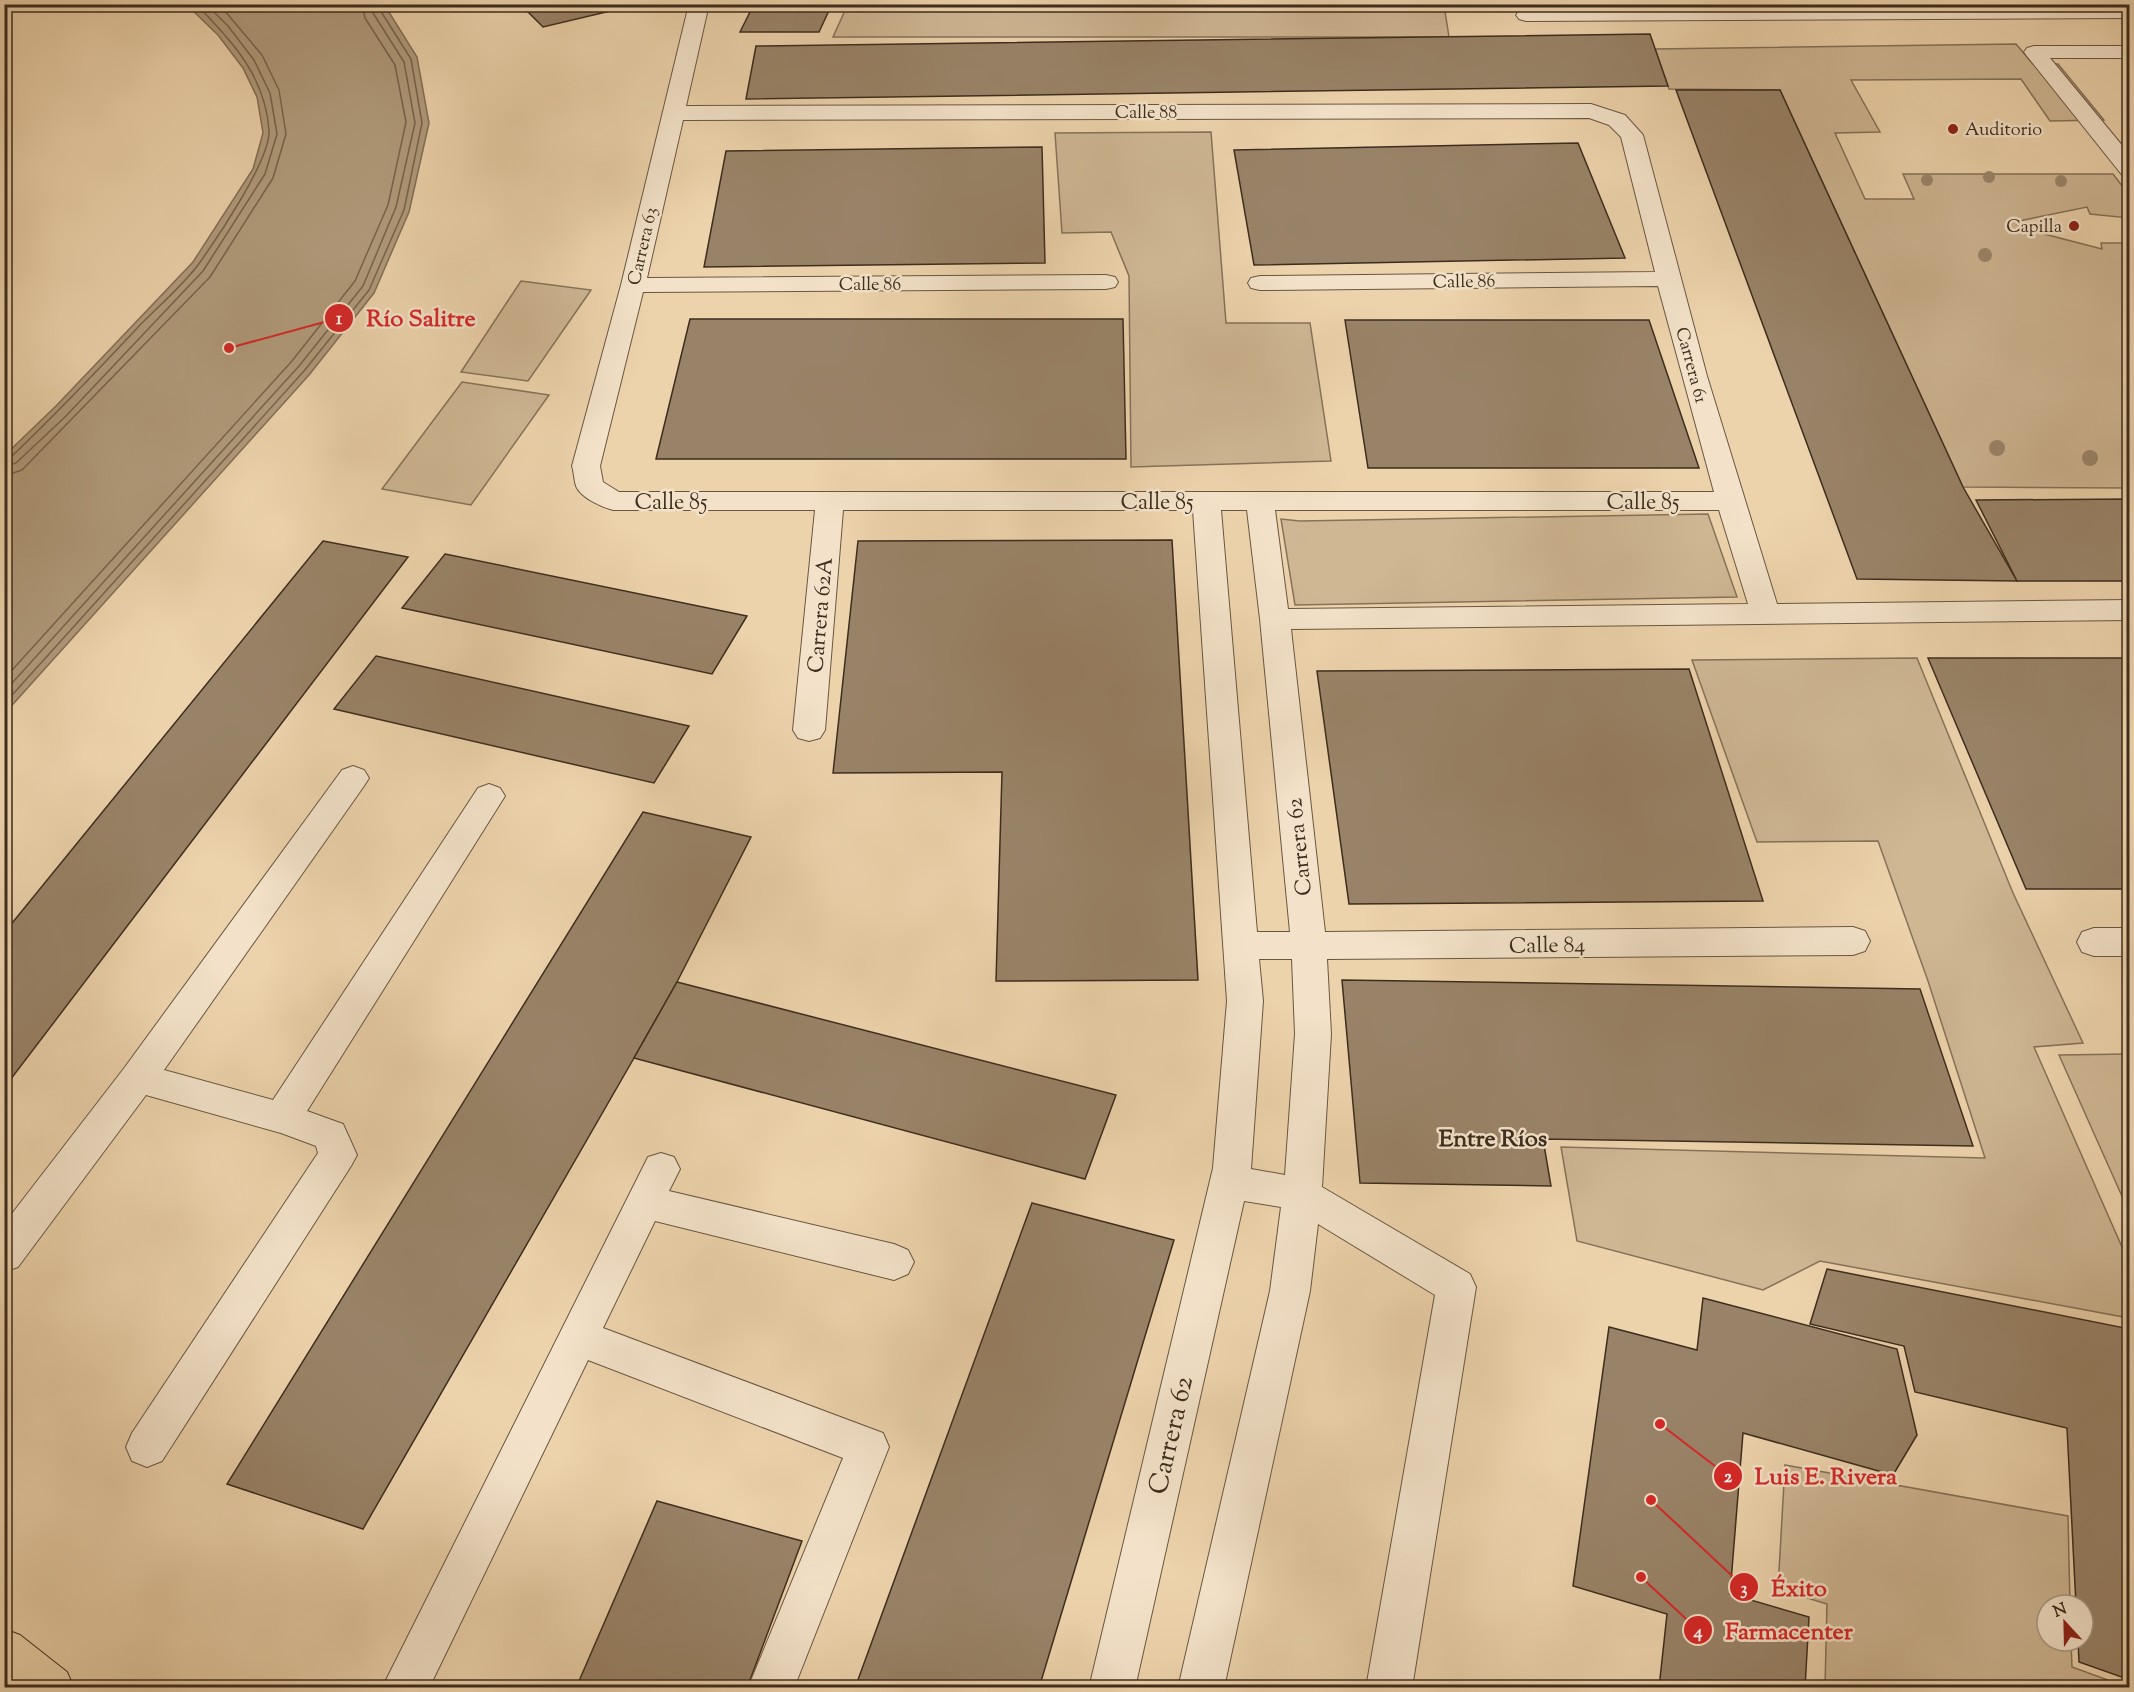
<svg xmlns="http://www.w3.org/2000/svg" width="2134" height="1692" font-family="'Sorts Mill Goudy',serif">
	<style>
		.green { fill: #cfb794; stroke: #867259; stroke-width: 1.5 }
		.water { fill: #b19b7c; stroke: #836f56; stroke-width: 1.5 }
		.lines { fill: none; stroke-linecap: round; stroke-linejoin: round }
		.shore { stroke: #77644d; stroke-width: 1.5 }
		.building { fill: #998368; stroke: #3d2d1e; stroke-width: 1.5 }
		.minor-casing { stroke: #695642; stroke-width: 2 }
		.highway-casing { stroke: #3d2d1e; stroke-width: 2 }
		.minor { fill: #f3e2c9; fill-rule: evenodd }
		.highway { fill: #edd3ac; fill-rule: evenodd }
		.tree { fill: #9c876b }
		.poi-dot { fill: #8f2418; stroke: #f3e2c9; stroke-width: 2 }
		.labels { text-anchor: middle; stroke-width: 5; stroke-linejoin: round; paint-order: stroke }
		.far-street-label { font-size: 18px; fill: #3d2d1e; stroke: #f3e2c9 }
		.far-poi-label { font-size: 18px; fill: #3d2d1e; stroke: #f3e2c9; text-anchor: start }
		.street-label { font-size: 22px; fill: #3d2d1e; stroke: #f3e2c9 }
		.neighbourhood-label { font-size: 24px; font-weight: bold; fill: #3d2d1e; stroke: #f3e2c9 }
		.near-street-label { font-size: 27px; fill: #3d2d1e; stroke: #f3e2c9 }
		.leader { fill: none; stroke: #d62828; stroke-width: 2 }
		.callout-dot { fill: #d62828; stroke: #f3e2c9; stroke-width: 2 }
		.mark-label { font-size: 18px; text-anchor: middle; font-weight: bold; fill: #fff }
		.callout-label { font-size: 24px; text-anchor: middle; font-weight: bold; fill: #d62828; stroke: #f3e2c9; stroke-width: 5; stroke-linejoin: round; paint-order: stroke }
	</style>
	<rect width="100%" height="100%" fill="#edd3ac"/>
	<filter id="stains"><feTurbulence type="fractalNoise" baseFrequency=".00333" numOctaves="4"/><feColorMatrix values="0 0 0 0 .2 0 0 0 0 .09 0 0 0 0 .02 0 0 0 .5 -.17"/></filter>
	<radialGradient id="worn" r=".72"><stop offset=".6" stop-color="#630" stop-opacity="0"/><stop offset="1" stop-color="#630" stop-opacity=".3"/></radialGradient>
	<g class="green">
		<path d="M 848,4 L 1444,5 L 1449,37 L 833,37 Z"/>
		<path d="M 2016,44 L 2033,64 L 2058,64 L 2104,120 L 2050,121 L 2021,79 L 1851,80 L 1880,132 L 1835,133 L 1865,199 L 1914,199 L 1903,174 L 2113,174 L 2129,195 L 2129,218 L 2090,214 L 2087,207 L 2019,221 L 2017,224 L 2021,228 L 2102,249 L 2101,243 L 2129,243 L 2129,488 L 1963,487 L 1780,90 L 1669,89 L 1655,49 Z"/>
		<path d="M 1211,132 L 1226,323 L 1310,323 L 1331,461 L 1131,467 L 1129,276 L 1111,232 L 1062,233 L 1055,133 Z"/>
		<path d="M 521,281 L 591,290 L 528,381 L 461,372 Z"/>
		<path d="M 462,382 L 549,395 L 471,505 L 382,489 Z"/>
		<path d="M 1708,514 L 1737,597 L 1295,605 L 1281,519 L 1300,521 Z"/>
		<path d="M 1917,658 L 2013,893 L 2083,1043 L 2034,1047 L 2129,1263 L 2129,1318 L 1820,1261 L 1763,1290 L 1577,1241 L 1561,1147 L 1985,1158 L 1928,981 L 1878,841 L 1757,842 L 1692,660 Z"/>
		<path d="M 2129,1054 L 2130,1054 L 2129,1212 L 2059,1055 Z"/>
		<path d="M 1785,1465 L 2068,1516 L 2070,1605 L 2047,1605 L 2047,1641 L 2071,1641 L 2072,1667 L 2127,1687 L 1825,1687 L 1827,1604 L 1778,1589 Z"/>
	</g>
	<path class="water" d="M 187,5 L 382,4 L 387,9 L 417,57 L 429,123 L 409,212 L 374,293 L 309,375 L 5,713 L 5,455 L 56,406 L 193,262 L 253,169 L 263,133 L 257,97 L 243,68 L 218,35 Z"/>
	<g class="lines">
		<g class="shore">
			<path d="M 4,459 L 11,457 C 56,414 99,369 141,324 C 160,305 182,286 198,265 C 216,240 271,159 269,130 C 265,75 232,42 196,4"/>
			<path d="M 4,466 L 16,463 L 66,416 L 203,271 L 265,174 L 277,134 L 270,93 L 254,60 L 228,26 L 206,4"/>
			<path d="M 4,476 L 22,470 L 210,277 L 273,178 L 286,134 L 279,90 L 262,55 L 219,4"/>
			<path d="M 4,679 L 292,361 L 355,281 L 388,205 L 406,122 L 395,65 L 365,18 L 362,4"/>
			<path d="M 4,692 L 299,366 L 363,286 L 396,207 L 415,123 L 404,62 L 373,13 L 371,4"/>
			<path d="M 4,704 L 304,371 L 369,290 L 404,210 L 422,123 L 411,59 L 380,10 L 379,4"/>
		</g>
	</g>
	<g class="building">
		<path d="M 520,4 L 640,4 L 543,27 Z"/>
		<path d="M 754,4 L 832,4 L 819,32 L 740,32 Z"/>
		<path d="M 1650,34 L 1668,86 L 746,99 L 756,46 Z"/>
		<path d="M 1676,90 L 1780,90 L 1963,487 L 2017,581 L 1857,579 Z"/>
		<path d="M 1578,143 L 1625,258 L 1254,265 L 1234,150 Z"/>
		<path d="M 1042,147 L 1045,263 L 704,267 L 726,151 Z"/>
		<path d="M 690,319 L 1123,319 L 1126,459 L 656,459 Z"/>
		<path d="M 1345,320 L 1649,320 L 1699,468 L 1368,468 Z"/>
		<path d="M 2130,499 L 2130,581 L 2017,581 L 1976,500 Z"/>
		<path d="M 1172,540 L 1198,980 L 996,981 L 1002,772 L 833,773 L 858,541 Z"/>
		<path d="M 323,541 L 408,557 L 4,1088 L 4,933 Z"/>
		<path d="M 445,554 L 747,616 L 712,674 L 402,608 Z"/>
		<path d="M 376,656 L 689,726 L 654,783 L 334,709 Z"/>
		<path d="M 1928,658 L 2130,658 L 2130,889 L 2026,889 Z"/>
		<path d="M 1689,669 L 1763,901 L 1349,904 L 1317,671 Z"/>
		<path d="M 643,812 L 751,837 L 677,982 L 634,1058 L 363,1529 L 227,1484 Z"/>
		<path d="M 1342,980 L 1920,989 L 1973,1146 L 1543,1139 L 1551,1186 L 1360,1183 Z"/>
		<path d="M 677,982 L 1116,1095 L 1085,1179 L 634,1058 Z"/>
		<path d="M 1032,1203 L 1174,1240 L 1039,1688 L 855,1688 Z"/>
		<path d="M 1827,1269 L 2130,1329 L 2130,1680 L 2079,1662 L 2078,1641 L 2083,1641 L 2083,1605 L 2076,1605 L 2067,1428 L 1915,1392 L 1904,1346 L 1810,1324 Z"/>
		<path d="M 1703,1298 L 1897,1349 L 1917,1435 L 1893,1475 L 1743,1433 L 1730,1594 L 1809,1617 L 1805,1688 L 1659,1688 L 1667,1614 L 1573,1586 L 1609,1327 L 1697,1350 Z"/>
		<path d="M 657,1501 L 802,1541 L 747,1688 L 576,1688 Z"/>
	</g>
	<g class="lines">
		<defs>
			<g id="minor">
				<path d="M 689,4 L 709,4 L 686,106 L 1591,104 L 1625,115 L 1643,135 L 1707,376 L 1777,604 L 2130,600 L 2130,620 L 1291,629 L 1325,932 L 1853,927 L 1865,931 L 1870,941 L 1865,951 L 1853,955 L 1327,959 L 1331,1034 L 1322,1187 L 1470,1274 L 1476,1287 L 1412,1688 L 1366,1688 L 1435,1295 L 1318,1224 L 1310,1291 L 1224,1688 L 1178,1688 L 1270,1291 L 1281,1207 L 1244,1201 L 1135,1688 L 1089,1688 L 1213,1168 L 1227,1001 L 1193,510 L 843,510 L 825,730 L 820,738 L 809,741 L 798,738 L 793,730 L 815,510 L 613,510 C 602,507 581,498 576,486 C 574,480 574,472 572,466 L 621,285 ZM 1589,118 L 1609,125 L 1621,137 L 1655,272 L 1260,276 L 1251,278 L 1248,283 L 1251,288 L 1260,290 L 1658,286 L 1714,492 L 619,492 L 603,482 L 600,466 L 643,292 L 1106,289 L 1115,287 L 1118,282 L 1115,277 L 1106,275 L 647,278 L 683,120 ZM 1221,510 L 1247,510 L 1260,619 L 1290,932 L 1257,932 ZM 1275,510 L 1719,510 L 1748,604 L 1288,609 ZM 1259,959 L 1292,959 L 1295,1034 L 1285,1175 L 1251,1169 L 1263,1001 Z"/>
				<path d="M 2130,6 L 2130,18 L 1526,21 L 1519,19 L 1516,15 L 1519,11 L 1526,9 Z"/>
				<path d="M 2034,46 L 2130,46 L 2130,58 L 2050,58 L 2130,155 L 2130,177 L 2122,175 L 2027,56 L 2024,52 L 2027,48 Z"/>
				<path d="M 353,766 L 364,770 L 369,778 L 364,786 L 164,1070 L 273,1100 L 478,788 L 489,784 L 500,788 L 505,796 L 307,1111 L 343,1124 L 357,1155 L 351,1166 L 162,1461 L 147,1467 L 132,1461 L 126,1447 L 132,1433 L 318,1153 L 316,1146 L 281,1133 L 146,1095 L 18,1267 L 4,1272 L 4,1224 L 125,1067 L 342,770 Z"/>
				<path d="M 2094,928 L 2130,928 L 2130,956 L 2094,956 L 2082,952 L 2077,942 L 2082,932 Z"/>
				<path d="M 661,1153 L 674,1157 L 680,1169 L 669,1191 L 894,1244 L 908,1250 L 914,1262 L 908,1274 L 894,1280 L 655,1221 L 603,1328 L 883,1433 L 889,1447 L 794,1688 L 748,1688 L 843,1458 L 588,1360 L 429,1688 L 382,1688 L 648,1157 Z"/>
			</g>
			<path id="highway" d="M 4,1629 L 20,1635 L 67,1672 L 74,1688 L 14,1688 L 4,1680 Z"/>
		</defs>
		<use href="#minor" class="minor-casing"/>
		<use href="#highway" class="highway-casing"/>
		<use href="#minor" class="minor"/>
		<use href="#highway" class="highway"/>
	</g>
	<g class="tree">
		<circle cx="1989" cy="177" r="6"/>
		<circle cx="1927" cy="180" r="6"/>
		<circle cx="2061" cy="181" r="6"/>
		<circle cx="1985" cy="255" r="7"/>
		<circle cx="1997" cy="448" r="8"/>
		<circle cx="2090" cy="458" r="8"/>
	</g>
	<g class="poi-dot">
		<circle cx="1953" cy="129" r="6"/>
		<circle cx="2074" cy="226" r="6"/>
	</g>
	<g class="labels">
		<g class="far-street-label">
			<text x="1146" y="118">Calle 88</text>
			<text transform="translate(642 246) rotate(-77)" y="6">Carrera 63</text>
			<text transform="translate(1464 281) rotate(-1)" y="6">Calle 86</text>
			<text x="870" y="290">Calle 86</text>
			<text transform="translate(1692 365) rotate(75)" y="6">Carrera 61</text>
		</g>
		<g class="far-poi-label">
			<text x="1965" y="135">Auditorio</text>
			<text x="2062" y="232" text-anchor="end">Capilla</text>
		</g>
		<g class="street-label">
			<text x="671" y="509">Calle 85</text>
			<text x="1157" y="509">Calle 85</text>
			<text x="1643" y="509">Calle 85</text>
			<text transform="translate(819 615) rotate(-85)" y="8">Carrera 62A</text>
			<text transform="translate(1298 847) rotate(-96)" y="8">Carrera 62</text>
			<text transform="translate(1547 944) rotate(-1)" y="8">Calle 84</text>
		</g>
		<g class="neighbourhood-label">
			<text x="1493" y="1146">Entre Ríos</text>
		</g>
		<g class="near-street-label">
			<text transform="translate(1170 1435) rotate(-77)" y="9">Carrera 62</text>
		</g>
	</g>
	<path class="leader" d="M229 348L339 318M1660 1424L1728 1476M1651 1500L1744 1587M1641 1577L1698 1630"/>
	<g class="callout-dot">
		<circle cx="229" cy="348" r="6"/>
		<circle cx="1660" cy="1424" r="6"/>
		<circle cx="1651" cy="1500" r="6"/>
		<circle cx="1641" cy="1577" r="6"/>
		<circle cx="339" cy="318" r="15"/>
		<circle cx="1728" cy="1476" r="15"/>
		<circle cx="1744" cy="1587" r="15"/>
		<circle cx="1698" cy="1630" r="15"/>
	</g>
	<g class="mark-label">
		<text x="339" y="324">1</text>
		<text x="1728" y="1482">2</text>
		<text x="1744" y="1594">3</text>
		<text x="1698" y="1637">4</text>
	</g>
	<g class="callout-label">
		<text x="421" y="326">Río Salitre</text>
		<text x="1826" y="1484">Luis E. Rivera</text>
		<text x="1799" y="1596">Éxito</text>
		<text x="1789" y="1639">Farmacenter</text>
	</g>
	<rect width="2134" height="1692" fill="none" stroke="#edd3ac" stroke-width="24"/>
	<rect x="6" y="6" width="2122" height="1680" fill="none" stroke="#3d2d1e" stroke-width="3"/>
	<rect x="12" y="12" width="2110" height="1668" fill="none" stroke="#3d2d1e" stroke-width="1.5"/>
	<g transform="translate(2065 1623) rotate(338)"><circle r="28" fill="#f3e2c9" stroke="#aa9a85" stroke-width="1.5"/>
	<path d="M0-4.5L10 22L0 15L-10 22Z" fill="#8f2418"/>
	<text y="-9" font-size="16" font-weight="bold" text-anchor="middle" fill="#3d2d1e">N</text>
	</g>
	<rect width="100%" height="100%" filter="url(#stains)"/>
	<rect width="100%" height="100%" fill="url(#worn)"/>
</svg>
